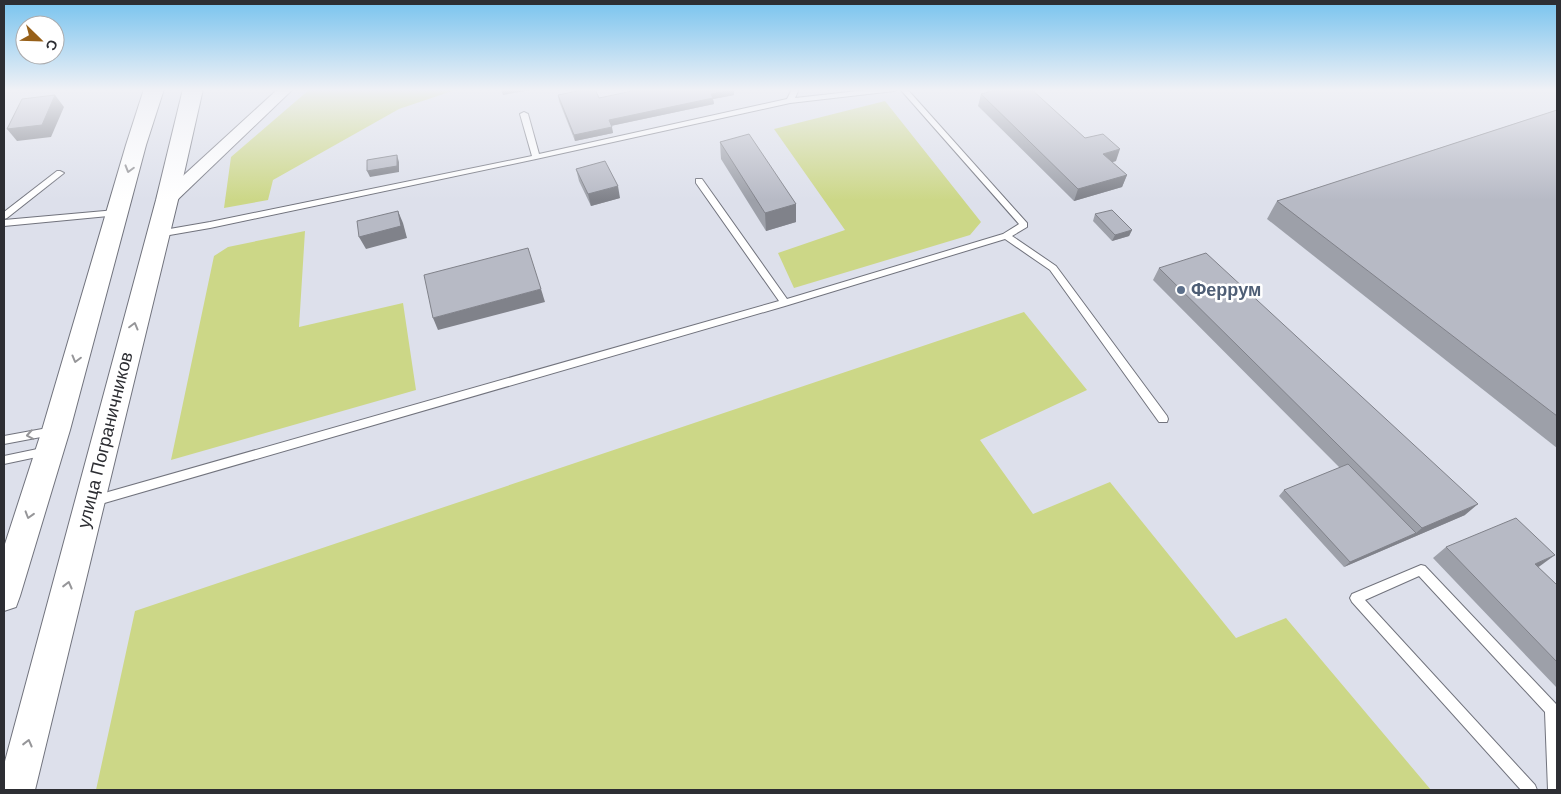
<svg xmlns="http://www.w3.org/2000/svg" width="1561" height="794" font-family="Arial,sans-serif">
	<style>
		.green { fill: #ccd787 }
		.lines { fill: none; stroke-linecap: round; stroke-linejoin: round }
		.lane-casing { stroke: #71737d; stroke-width: 2 }
		.street-casing { stroke: #71737d; stroke-width: 2 }
		.primary-casing { stroke: #71737d; stroke-width: 2 }
		.lane { fill: #fff; fill-rule: evenodd }
		.street { fill: #fff; fill-rule: evenodd }
		.primary { fill: #fff; fill-rule: evenodd }
		.wall { fill: #9da0a9 }
		.shaded-wall { fill: #80828a }
		.building { fill: #b7bac5; stroke: #80828a }
		.oneway { stroke: #969699 }
		.service-dot { fill: #5c6f8a; stroke: #fff; stroke-width: 2 }
		.labels { text-anchor: middle; stroke-width: 5; stroke-linejoin: round; paint-order: stroke }
		.service-label { font-size: 18px; font-weight: bold; fill: #4e5e75; stroke: #fff; text-anchor: start }
		.street-label { font-size: 18px; fill: #2d2e33; stroke: #fff }
	</style>
	<rect width="100%" height="100%" fill="#dde0eb"/>
	<g class="green">
		<path d="M 310,89 L 458,89 L 399,109 L 273,180 L 268,200 L 224,208 L 231,157 Z"/>
		<path d="M 885,101 L 981,222 L 970,235 L 794,288 L 778,253 L 845,230 L 774,129 Z"/>
		<path d="M 305,231 L 299,327 L 403,303 L 416,390 L 171,460 L 214,256 L 228,247 Z"/>
		<path d="M 1024,312 L 1087,390 L 980,440 L 1033,514 L 1110,482 L 1236,638 L 1286,618 L 1431,790 L 96,790 L 135,611 Z"/>
	</g>
	<g class="lines">
		<defs>
			<g id="lane">
				<path d="M 792,89 L 799,89 L 795,98 L 876,89 L 898,89 L 894,91 L 790,103 L 536,159 L 210,228 L 158,237 L 154,234 L 158,231 L 210,222 L 532,156 L 520,114 L 524,112 L 528,114 L 539,154 L 787,99 Z"/>
				<path d="M 900,89 L 907,89 L 1027,223 L 1027,227 L 1012,236 L 1056,266 L 1167,416 L 1168,419 L 1167,422 L 1159,422 L 1050,270 L 1005,239 L 785,306 L 94,506 L 90,504 L 89,501 L 90,498 L 94,496 L 779,301 L 696,183 L 696,179 L 702,179 L 787,299 L 1003,234 L 1019,224 Z"/>
				<path d="M 57,171 L 60,171 L 64,173 L 7,218 L 4,219 L 4,212 Z"/>
				<path d="M 116,210 L 119,211 L 119,215 L 4,226 L 4,220 Z"/>
				<path d="M 53,427 L 57,428 L 58,431 L 57,434 L 4,444 L 4,436 Z"/>
				<path d="M 47,447 L 51,448 L 52,451 L 51,454 L 4,464 L 4,456 Z"/>
				<path d="M 1421,565 L 1425,566 L 1556,704 L 1557,708 L 1557,790 L 1548,790 L 1545,712 L 1419,576 L 1365,600 L 1535,785 L 1537,790 L 1521,790 L 1352,602 L 1350,598 L 1352,594 Z"/>
			</g>
			<path id="street" d="M 278,89 L 293,89 L 173,204 L 167,205 L 161,204 L 159,200 L 161,196 Z"/>
			<g id="primary">
				<path d="M 144,89 L 164,89 L 146,145 L 70,430 L 20,596 L 16,607 L 4,611 L 4,547 L 42,430 L 126,145 Z"/>
				<path d="M 183,89 L 203,89 L 178,200 L 35,790 L 4,790 L 4,765 L 156,200 Z"/>
			</g>
		</defs>
		<use href="#lane" class="lane-casing"/>
		<use href="#street" class="street-casing"/>
		<use href="#primary" class="primary-casing"/>
		<use href="#lane" class="lane"/>
		<use href="#street" class="street"/>
		<use href="#primary" class="primary"/>
	</g>
	<g class="wall">
		<path d="M 981,94 L 1085,138 L 1116,161 L 1112,162 L 1127,175 L 1122,187 L 1074,201 L 978,106 Z"/>
		<path d="M 558,95 L 599,98 L 734,95 L 713,99 L 714,104 L 611,126 L 613,133 L 575,141 L 559,101 Z"/>
		<path d="M 1557,110 L 1557,448 L 1267,219 L 1277,201 Z"/>
		<path d="M 720,142 L 796,204 L 796,222 L 766,231 L 721,159 Z"/>
		<path d="M 576,169 L 620,198 L 591,206 L 579,181 Z"/>
		<path d="M 1095,214 L 1132,230 L 1129,236 L 1112,241 L 1093,221 Z"/>
		<path d="M 1159,268 L 1465,515 L 1344,567 L 1279,496 L 1284,490 L 1340,468 L 1153,280 Z"/>
		<path d="M 1446,547 L 1540,566 L 1538,567 L 1557,585 L 1557,688 L 1433,558 Z"/>
	</g>
	<g class="shaded-wall">
		<path d="M 501,89 L 536,89 L 503,95 Z"/>
		<path d="M 734,89 L 734,95 L 713,99 L 714,104 L 610,126 L 609,120 L 711,94 Z"/>
		<path d="M 55,95 L 64,107 L 51,137 L 17,141 L 7,129 Z"/>
		<path d="M 612,127 L 613,133 L 575,141 L 574,135 Z"/>
		<path d="M 1120,149 L 1116,161 L 1099,166 L 1103,154 Z"/>
		<path d="M 397,155 L 399,162 L 399,172 L 370,177 L 367,171 Z"/>
		<path d="M 1127,175 L 1122,187 L 1074,201 L 1078,189 Z"/>
		<path d="M 618,186 L 620,198 L 591,206 L 588,194 Z"/>
		<path d="M 796,204 L 796,222 L 766,231 L 765,213 Z"/>
		<path d="M 398,211 L 403,223 L 407,238 L 366,249 L 359,237 Z"/>
		<path d="M 1132,230 L 1129,236 L 1112,241 L 1115,235 Z"/>
		<path d="M 541,289 L 545,302 L 438,330 L 433,318 Z"/>
		<path d="M 1478,504 L 1465,515 L 1344,567 L 1350,562 L 1416,533 L 1422,528 Z"/>
		<path d="M 1555,555 L 1540,566 L 1520,574 L 1535,564 Z"/>
	</g>
	<g class="building">
		<path d="M 587,89 L 595,89 L 599,98 L 642,89 L 734,89 L 711,94 L 713,98 L 609,120 L 612,127 L 574,135 L 558,95 Z"/>
		<path d="M 1000,89 L 1031,89 L 1085,138 L 1103,134 L 1120,149 L 1103,154 L 1127,175 L 1078,189 L 981,94 Z"/>
		<path d="M 55,95 L 42,125 L 7,129 L 22,99 Z"/>
		<path d="M 1557,110 L 1557,416 L 1277,201 Z"/>
		<path d="M 749,134 L 796,204 L 765,213 L 720,142 Z"/>
		<path d="M 397,155 L 397,166 L 367,171 L 367,160 Z"/>
		<path d="M 605,161 L 618,186 L 588,194 L 576,169 Z"/>
		<path d="M 1112,210 L 1132,230 L 1115,235 L 1095,214 Z"/>
		<path d="M 398,211 L 401,226 L 359,237 L 357,221 Z"/>
		<path d="M 528,248 L 541,289 L 433,318 L 424,275 Z"/>
		<path d="M 1206,253 L 1478,504 L 1422,528 L 1159,268 Z"/>
		<path d="M 1348,464 L 1416,533 L 1350,562 L 1284,490 Z"/>
		<path d="M 1516,518 L 1555,555 L 1535,564 L 1557,585 L 1557,662 L 1446,547 Z"/>
	</g>
	<defs><path id="oneway-chevron" d="M-2-3.5L2.5 0L-2 3.5" fill="none" stroke-width="1.6" stroke-linecap="round" stroke-linejoin="round" transform="scale(1.25)"/></defs>
	<g class="oneway">
		<use href="#oneway-chevron" transform="translate(129 169) rotate(106)"/>
		<use href="#oneway-chevron" transform="translate(134 326) rotate(-75)"/>
		<use href="#oneway-chevron" transform="translate(76 359) rotate(105)"/>
		<use href="#oneway-chevron" transform="translate(30 435) rotate(170)"/>
		<use href="#oneway-chevron" transform="translate(29 515) rotate(107)"/>
		<use href="#oneway-chevron" transform="translate(68 585) rotate(-76)"/>
		<use href="#oneway-chevron" transform="translate(28 743) rotate(-76)"/>
	</g>
	<linearGradient id="sky" x2="0" y2="1"><stop stop-color="#78c3ee"/><stop offset="0.45" stop-color="#f0f1f6"/><stop offset="1" stop-color="#f0f1f6" stop-opacity="0"/></linearGradient>
	<rect width="1561" height="200" fill="url(#sky)"/>
	<circle class="service-dot" cx="1181" cy="290" r="5"/>
	<g class="labels">
		<g class="service-label">
			<text x="1191" y="296">Феррум</text>
		</g>
		<g class="street-label">
			<text transform="translate(105 440) rotate(-76)" y="6">улица Пограничников</text>
		</g>
	</g>
	<rect width="1561" height="794" fill="none" stroke="#2d2e33" stroke-width="10"/>
	<g transform="translate(40 40) rotate(113)"><circle r="24" fill="#ffffff" stroke="#ababad"/>
	<path d="M0-4L9 19L0 12L-9 19Z" fill="#976019"/>
	<text y="-8" font-size="14" font-weight="bold" text-anchor="middle" fill="#2d2e33">С</text>
	</g>
</svg>
